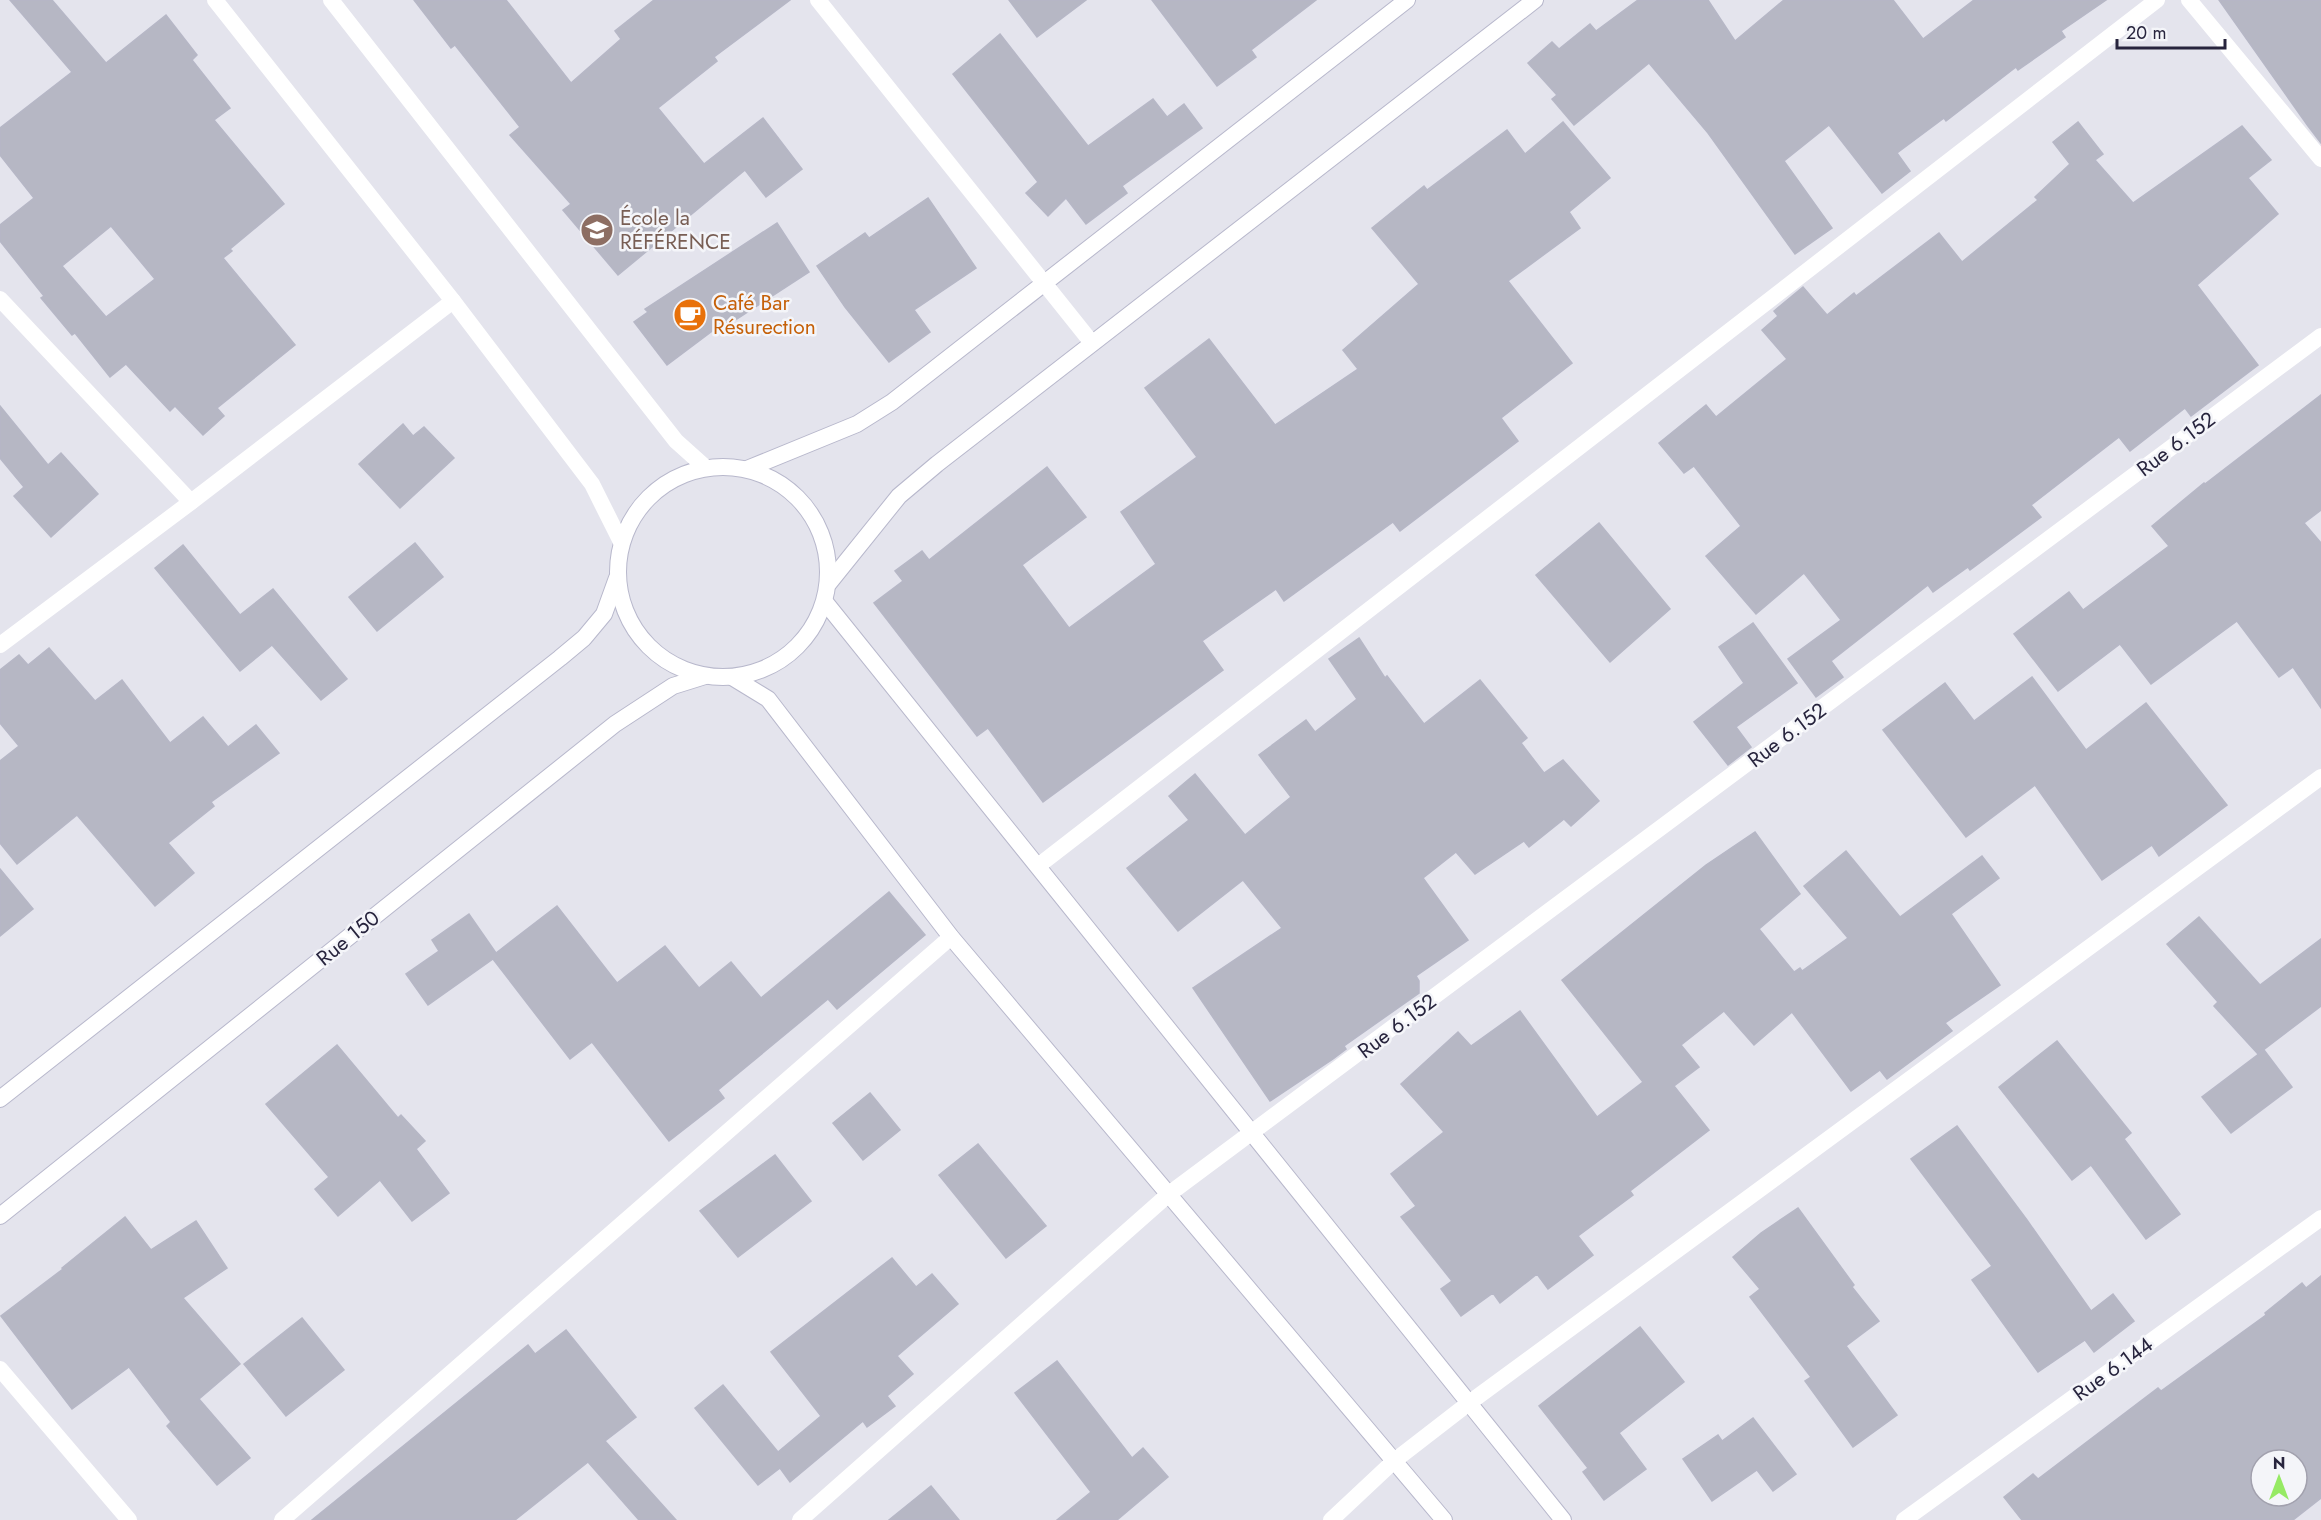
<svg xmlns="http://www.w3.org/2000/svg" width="2321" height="1520" font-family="Jost,sans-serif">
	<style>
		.building { fill: #b6b7c4; stroke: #b6b7c6; stroke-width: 1.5; fill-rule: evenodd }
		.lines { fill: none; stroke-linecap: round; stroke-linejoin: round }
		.secondary-casing { stroke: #b8b8cc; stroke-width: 18 }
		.minor { stroke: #fff; stroke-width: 16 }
		.tertiary { stroke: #fff; stroke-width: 16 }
		.secondary { stroke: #fff; stroke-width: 16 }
		.labels { text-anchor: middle; stroke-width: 5; stroke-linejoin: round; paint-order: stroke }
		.education-label { font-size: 21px; fill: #785e54; stroke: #f4f5f9; text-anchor: start }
		.food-label { font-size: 21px; fill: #c56008; stroke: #f4f5f9; text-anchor: start }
		.street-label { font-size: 21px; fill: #27243d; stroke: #f4f5f9 }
	</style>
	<rect width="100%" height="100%" fill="#e4e4ed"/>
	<g class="building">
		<path d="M 10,0 L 52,0 L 106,63 L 166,15 L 197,55 L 192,60 L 230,108 L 214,120 L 284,204 L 230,249 L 232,251 L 223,258 L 295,345 L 217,408 L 224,416 L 203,435 L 175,406 L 170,411 L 126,364 L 110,377 L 75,333 L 72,335 L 41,298 L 44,296 L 0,241 L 0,225 L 34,198 L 0,155 L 0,128 L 72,72 ZM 111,226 L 155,279 L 106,317 L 62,266 Z"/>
		<path d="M 414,0 L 506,0 L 571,83 L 621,39 L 615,31 L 654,0 L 790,0 L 714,57 L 717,61 L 658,108 L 704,164 L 763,118 L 802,169 L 766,197 L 745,170 L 618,275 L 563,210 L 571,204 L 510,135 L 520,127 L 455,45 L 451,48 Z"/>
		<path d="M 1009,0 L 1086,0 L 1037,37 Z"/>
		<path d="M 1152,0 L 1316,0 L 1251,50 L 1256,57 L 1217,86 Z"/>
		<path d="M 1638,0 L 1708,0 L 1735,41 L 1784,0 L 1893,0 L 1923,39 L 1974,0 L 2106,0 L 2061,31 L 2065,37 L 2018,70 L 2016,67 L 1946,121 L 1944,118 L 1897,153 L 1910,171 L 1882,193 L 1829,125 L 1784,161 L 1832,228 L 1795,254 L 1708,133 L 1649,63 L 1574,125 L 1552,99 L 1557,95 L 1528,63 L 1552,42 L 1559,49 L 1590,24 L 1596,31 Z"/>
		<path d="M 2219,0 L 2321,0 L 2321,143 L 2308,126 Z"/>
		<path d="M 1000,34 L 1088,146 L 1153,99 L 1167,117 L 1184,104 L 1202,128 L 1122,186 L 1127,193 L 1086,224 L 1066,198 L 1048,216 L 1026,193 L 1038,182 L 953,74 Z"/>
		<path d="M 1563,122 L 1610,178 L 1569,212 L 1580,228 L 1508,281 L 1572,363 L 1501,418 L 1518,441 L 1400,531 L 1393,522 L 1284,601 L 1276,589 L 1202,641 L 1223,670 L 1043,802 L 988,728 L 977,736 L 874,603 L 903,581 L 895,571 L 922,551 L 929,560 L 1047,467 L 1086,517 L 1022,565 L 1069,628 L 1156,564 L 1121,512 L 1197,457 L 1145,388 L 1209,339 L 1275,425 L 1358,369 L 1343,350 L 1419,284 L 1372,228 L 1424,186 L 1427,190 L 1507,130 L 1525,154 Z"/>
		<path d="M 2078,122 L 2103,154 L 2095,160 L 2133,203 L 2242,126 L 2271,160 L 2248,178 L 2278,214 L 2197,285 L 2258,365 L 2191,416 L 2185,408 L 2130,451 L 2119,437 L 2031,505 L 2041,517 L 1970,570 L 1968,567 L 1933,592 L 1928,585 L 1831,661 L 1843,677 L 1816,697 L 1788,659 L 1841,620 L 1804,573 L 1756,614 L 1706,556 L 1741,526 L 1694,466 L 1684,473 L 1659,443 L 1706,405 L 1716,417 L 1787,359 L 1762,330 L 1778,316 L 1774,311 L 1803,287 L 1827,315 L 1854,293 L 1856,296 L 1939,233 L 1962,262 L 2038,200 L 2035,197 L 2070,164 L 2053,142 Z"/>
		<path d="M 928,198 L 976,268 L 914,310 L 930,332 L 889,362 L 845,307 L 817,266 L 865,233 L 869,238 Z"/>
		<path d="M 777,223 L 809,272 L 726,326 L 723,323 L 667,365 L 634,322 L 648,312 L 645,309 Z"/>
		<path d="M 2321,395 L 2321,510 L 2304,523 L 2321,543 L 2321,708 L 2293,667 L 2279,677 L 2237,621 L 2151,684 L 2120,644 L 2058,691 L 2014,634 L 2069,592 L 2083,610 L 2169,546 L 2152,526 L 2204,483 L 2205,484 Z"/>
		<path d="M 0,406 L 48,465 L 61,453 L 98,494 L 51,537 L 14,496 L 24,487 L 0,458 Z"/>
		<path d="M 403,424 L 413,436 L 424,427 L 454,458 L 400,508 L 359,464 Z"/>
		<path d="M 1599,523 L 1670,609 L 1610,662 L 1536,575 Z"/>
		<path d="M 415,543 L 443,577 L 377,631 L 349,597 Z"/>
		<path d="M 183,545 L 240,615 L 273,589 L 347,679 L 321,700 L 272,645 L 240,671 L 155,568 Z"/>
		<path d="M 1753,623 L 1797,683 L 1736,727 L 1751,747 L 1728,765 L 1694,722 L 1744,683 L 1719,647 Z"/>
		<path d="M 1359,638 L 1385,678 L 1387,676 L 1424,724 L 1480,680 L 1527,738 L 1521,743 L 1544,773 L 1563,760 L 1599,801 L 1571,826 L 1564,819 L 1529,847 L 1524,841 L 1475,874 L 1456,852 L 1423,878 L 1468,940 L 1416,976 L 1419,981 L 1419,993 L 1344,1046 L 1346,1049 L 1333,1059 L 1270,1101 L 1193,988 L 1282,928 L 1243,880 L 1178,931 L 1127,868 L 1189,820 L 1169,796 L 1195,774 L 1245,835 L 1291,797 L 1259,755 L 1306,720 L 1315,732 L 1357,699 L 1329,659 Z"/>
		<path d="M 49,648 L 95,701 L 122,680 L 170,743 L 203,717 L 228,747 L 256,725 L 279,753 L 211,802 L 214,806 L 168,843 L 194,873 L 155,906 L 77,815 L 17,864 L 0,843 L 0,761 L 19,746 L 0,723 L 0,670 L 19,655 L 28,665 Z"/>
		<path d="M 2032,677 L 2086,750 L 2146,703 L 2227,805 L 2159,856 L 2152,845 L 2102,880 L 2035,785 L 1966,837 L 1883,730 L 1945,683 L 1974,721 Z"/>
		<path d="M 1755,832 L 1800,894 L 1759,929 L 1794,972 L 1800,968 L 1802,971 L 1848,938 L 1804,886 L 1846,851 L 1900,917 L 1982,856 L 1999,878 L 1951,914 L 2000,985 L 1945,1023 L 1952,1031 L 1887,1079 L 1880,1070 L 1851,1091 L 1792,1012 L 1754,1045 L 1724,1011 L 1681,1045 L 1699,1067 L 1674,1086 L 1709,1130 L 1630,1191 L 1633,1195 L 1578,1236 L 1593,1255 L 1548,1289 L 1537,1274 L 1500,1303 L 1493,1293 L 1461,1316 L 1441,1289 L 1452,1281 L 1401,1217 L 1416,1206 L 1391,1174 L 1444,1132 L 1401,1084 L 1458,1032 L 1471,1046 L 1520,1011 L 1597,1117 L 1643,1082 L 1562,980 L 1706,865 Z"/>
		<path d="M 0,869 L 33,909 L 0,936 Z"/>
		<path d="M 889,892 L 925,935 L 837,1009 L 828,999 L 718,1090 L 724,1098 L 669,1141 L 592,1042 L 570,1059 L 493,959 L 428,1005 L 406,974 L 439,951 L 432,940 L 469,914 L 496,953 L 557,906 L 617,983 L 665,946 L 699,988 L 731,962 L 761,998 Z"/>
		<path d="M 2199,917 L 2260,985 L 2321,939 L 2321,1006 L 2258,1054 L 2214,1006 L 2218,1002 L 2167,944 Z"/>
		<path d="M 2057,1041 L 2131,1133 L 2124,1139 L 2180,1214 L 2146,1239 L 2091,1165 L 2072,1180 L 1999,1087 Z"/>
		<path d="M 337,1045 L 398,1118 L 401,1115 L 425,1141 L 416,1149 L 449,1193 L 412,1221 L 380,1180 L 338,1216 L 315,1189 L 329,1177 L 266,1104 Z"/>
		<path d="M 2264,1050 L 2292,1087 L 2231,1133 L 2202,1097 Z"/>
		<path d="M 870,1093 L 900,1130 L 863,1160 L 833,1123 Z"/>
		<path d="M 1957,1126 L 2027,1220 L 2091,1311 L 2113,1294 L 2134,1321 L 2094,1352 L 2085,1340 L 2038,1372 L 1972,1280 L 1992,1266 L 1911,1159 Z"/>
		<path d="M 978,1144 L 1046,1226 L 1006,1258 L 939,1175 Z"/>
		<path d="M 775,1155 L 811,1201 L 738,1257 L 700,1211 Z"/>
		<path d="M 1798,1208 L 1854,1285 L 1852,1287 L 1879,1321 L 1846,1346 L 1897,1415 L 1853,1447 L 1805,1381 L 1811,1377 L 1750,1297 L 1760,1289 L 1733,1257 L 1761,1233 Z"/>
		<path d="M 125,1217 L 151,1250 L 196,1221 L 227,1268 L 183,1298 L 240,1364 L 199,1399 L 250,1458 L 217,1485 L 167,1426 L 171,1422 L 129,1367 L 72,1409 L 1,1316 L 63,1269 L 62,1268 Z"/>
		<path d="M 892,1258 L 916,1287 L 932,1274 L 958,1304 L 897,1356 L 913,1374 L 887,1396 L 895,1406 L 867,1427 L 863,1421 L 790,1482 L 780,1468 L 758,1485 L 695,1408 L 723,1385 L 778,1452 L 821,1416 L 771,1352 Z"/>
		<path d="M 2321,1276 L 2321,1498 L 2293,1520 L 2022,1520 L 2004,1497 L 2033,1474 L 2038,1479 L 2158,1388 L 2161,1391 L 2266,1315 L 2265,1313 L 2302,1283 L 2306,1288 ZM 2261,1460 L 2297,1460 L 2297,1496 L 2261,1496 Z"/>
		<path d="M 302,1318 L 344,1370 L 286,1416 L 244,1364 Z"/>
		<path d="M 1640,1327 L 1684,1382 L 1619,1433 L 1646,1469 L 1604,1500 L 1583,1472 L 1588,1468 L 1539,1406 Z"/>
		<path d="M 566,1330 L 636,1417 L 605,1441 L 676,1520 L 639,1520 L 588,1462 L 515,1520 L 312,1520 L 528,1345 L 535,1354 Z"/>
		<path d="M 1057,1361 L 1132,1458 L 1143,1448 L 1168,1477 L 1117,1520 L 1057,1520 L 1091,1492 L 1015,1393 Z"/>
		<path d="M 1753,1418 L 1796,1474 L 1773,1491 L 1757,1470 L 1712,1501 L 1683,1459 L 1718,1435 L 1722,1441 Z"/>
		<path d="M 931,1486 L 959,1520 L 889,1520 Z"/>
	</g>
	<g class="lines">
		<defs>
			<g id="secondary">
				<circle cx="723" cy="572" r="105"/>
				<path d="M 747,469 L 857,424 L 892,402 L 1407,0"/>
				<path d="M 829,583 L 899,496 L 937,464 L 1535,0"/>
				<path d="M 825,602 L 1563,1520"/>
				<path d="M 732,677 L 768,699 L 951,937 L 1444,1520"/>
				<path d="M 0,1099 L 560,658 L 584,638 L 604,614 L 617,578"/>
				<path d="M 0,1216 L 615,724 L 673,686 L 705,676"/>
			</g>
		</defs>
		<use href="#secondary" class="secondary-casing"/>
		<g class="minor">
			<path d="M 818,0 L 1092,343"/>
			<path d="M 2189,0 L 2321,159"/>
			<path d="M 0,299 L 191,502"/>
			<path d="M 0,645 L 191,502 L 453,301"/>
			<path d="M 1038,866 L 2157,0"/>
			<path d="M 0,1369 L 129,1520"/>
			<path d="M 282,1520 L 951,937"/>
			<path d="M 800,1520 L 1169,1194 L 2321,336"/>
			<path d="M 1331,1520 L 1394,1461 L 1469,1403 L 2321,777"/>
			<path d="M 1904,1520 L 2321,1218"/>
		</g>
		<g class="tertiary">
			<path d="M 215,0 L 453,301 L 592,484 L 621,542"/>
			<path d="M 331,0 L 676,441 L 705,467"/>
		</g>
		<use href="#secondary" class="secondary"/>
	</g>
	<defs>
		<symbol id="school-disc" viewBox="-11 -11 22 22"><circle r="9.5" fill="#8d6e63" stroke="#f4f5f9"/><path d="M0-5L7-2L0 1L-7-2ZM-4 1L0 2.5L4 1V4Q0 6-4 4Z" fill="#fff"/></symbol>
		<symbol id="cafe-disc" viewBox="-11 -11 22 22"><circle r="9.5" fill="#e8710a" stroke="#f4f5f9"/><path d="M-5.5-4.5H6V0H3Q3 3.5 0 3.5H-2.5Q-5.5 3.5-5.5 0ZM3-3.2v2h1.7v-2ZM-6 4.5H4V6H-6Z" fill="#fff"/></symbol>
	</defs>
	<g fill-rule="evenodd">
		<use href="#school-disc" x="578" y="211" width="38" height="38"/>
		<use href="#cafe-disc" x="671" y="296" width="38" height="38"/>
	</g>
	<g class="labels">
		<g class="education-label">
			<text x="620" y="225">École la<tspan x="620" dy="24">RÉFÉRENCE</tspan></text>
		</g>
		<g class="food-label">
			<text x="713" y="310">Café Bar<tspan x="713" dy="24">Résurection</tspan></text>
		</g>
		<g class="street-label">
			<text transform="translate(2176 444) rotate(-37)" y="7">Rue 6.152</text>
			<text transform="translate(1787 735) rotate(-37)" y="7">Rue 6.152</text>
			<text transform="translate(348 938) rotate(-39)" y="7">Rue 150</text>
			<text transform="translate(1397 1026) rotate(-37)" y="7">Rue 6.152</text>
			<text transform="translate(2113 1369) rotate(-36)" y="7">Rue 6.144</text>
		</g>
	</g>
	<g transform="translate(2279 1478)"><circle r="28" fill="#f4f5f9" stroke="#a2a1ae" stroke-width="1.5"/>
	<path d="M0-4.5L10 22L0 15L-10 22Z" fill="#96ea64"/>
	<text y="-9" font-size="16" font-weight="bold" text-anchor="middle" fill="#27243d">N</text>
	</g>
	<path d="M2117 39v9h108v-9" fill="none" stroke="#27243d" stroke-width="3"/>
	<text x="2126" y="39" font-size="18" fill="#27243d" stroke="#f4f5f9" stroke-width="4.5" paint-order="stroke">20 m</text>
</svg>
